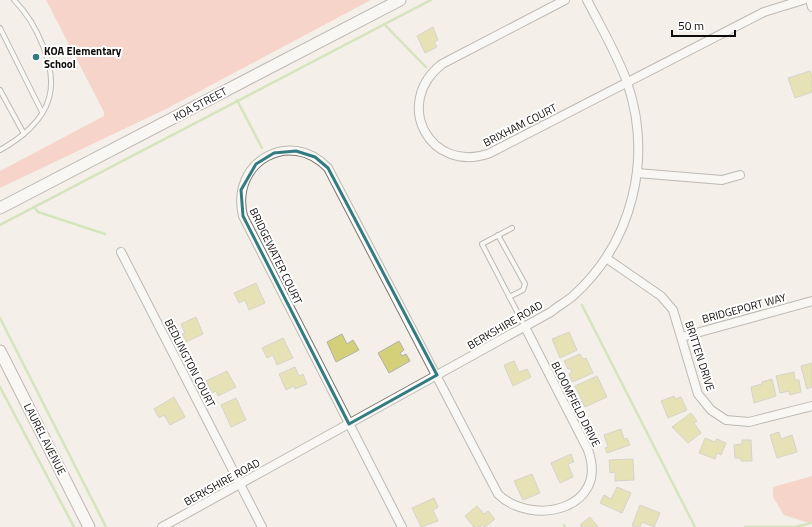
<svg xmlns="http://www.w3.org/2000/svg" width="812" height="527" font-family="'Titillium Web',sans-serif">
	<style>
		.green { fill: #f9b2a2 }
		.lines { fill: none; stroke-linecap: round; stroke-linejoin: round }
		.stream { stroke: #add488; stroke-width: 2.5 }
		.building { fill: #d4d079; stroke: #b0b0a8 }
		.service-casing { stroke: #7a7670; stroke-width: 6 }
		.minor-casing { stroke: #7a7670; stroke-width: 10 }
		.secondary-casing { stroke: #7a7670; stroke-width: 13 }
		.service { stroke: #fff; stroke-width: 4 }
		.minor { stroke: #fff; stroke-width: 8 }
		.secondary { stroke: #fff; stroke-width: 11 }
		.marked { fill: none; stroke: #327b81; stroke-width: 3; stroke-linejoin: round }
		.poi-dot { fill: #327b81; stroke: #fff; stroke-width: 1.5 }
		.labels { text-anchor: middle; stroke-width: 4; stroke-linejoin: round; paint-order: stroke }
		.poi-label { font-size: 11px; font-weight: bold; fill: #0e0c0a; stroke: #fff; text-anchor: start }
		.street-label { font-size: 11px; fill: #0e0c0a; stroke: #fff }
	</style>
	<rect width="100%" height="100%" fill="#f4f0e9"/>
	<g class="green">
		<path d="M 46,0 L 371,0 L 168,108 L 0,188 L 0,171 L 104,116 L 104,112 Z"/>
		<path d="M 812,476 L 812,524 L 784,515 L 773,497 L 773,487 Z"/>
	</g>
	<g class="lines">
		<g class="stream">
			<path d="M 384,24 L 426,67"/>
			<path d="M 237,100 L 262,148"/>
			<path d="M 34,207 L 38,212 L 105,234"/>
			<path d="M 0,225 L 431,0"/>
			<path d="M 582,305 L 695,527"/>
			<path d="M 0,318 L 106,527"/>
			<path d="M 0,387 L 74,527"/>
			<path d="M 564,525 L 565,527"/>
			<path d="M 745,527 L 793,527"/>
			<path d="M 795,527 L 812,523"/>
		</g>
	</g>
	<g class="building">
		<path d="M 433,27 L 438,40 L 434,42 L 437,47 L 425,53 L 417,36 Z"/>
		<path d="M 810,71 L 812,76 L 812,92 L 795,98 L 788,78 Z"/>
		<path d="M 256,283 L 265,303 L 249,310 L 245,300 L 239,303 L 234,293 Z"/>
		<path d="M 196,317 L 203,334 L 186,342 L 182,334 L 185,333 L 181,324 Z"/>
		<path d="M 569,332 L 577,350 L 560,358 L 552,339 Z"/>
		<path d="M 342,334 L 347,344 L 353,340 L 359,350 L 336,362 L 327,342 Z"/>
		<path d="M 283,338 L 293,358 L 277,365 L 273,355 L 267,358 L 262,348 Z"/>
		<path d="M 399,341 L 404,350 L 400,353 L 402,356 L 406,354 L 410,361 L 389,373 L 378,353 Z"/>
		<path d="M 580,354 L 583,359 L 586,358 L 593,373 L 572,382 L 569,374 L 572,372 L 570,368 L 568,369 L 564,361 Z"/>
		<path d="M 514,361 L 519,372 L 527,369 L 531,377 L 513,386 L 504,365 Z"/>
		<path d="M 812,363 L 812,387 L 807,389 L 801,366 Z"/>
		<path d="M 295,367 L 299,376 L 303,374 L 307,384 L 295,389 L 294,386 L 286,390 L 279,374 Z"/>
		<path d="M 227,371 L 236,387 L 218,396 L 216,391 L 212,393 L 206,381 Z"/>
		<path d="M 794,372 L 795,380 L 799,380 L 801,392 L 790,395 L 789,391 L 780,393 L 776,376 Z"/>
		<path d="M 597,376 L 607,397 L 585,407 L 575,386 Z"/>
		<path d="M 772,379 L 776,396 L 754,403 L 751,387 L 762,384 L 762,382 Z"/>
		<path d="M 674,396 L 675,399 L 681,397 L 687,410 L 668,418 L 661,401 Z"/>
		<path d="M 174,397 L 185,417 L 170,425 L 164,415 L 159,418 L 154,409 Z"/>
		<path d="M 236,398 L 246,420 L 231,427 L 221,405 Z"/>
		<path d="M 691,413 L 697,421 L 694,423 L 701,433 L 688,443 L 672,427 Z"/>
		<path d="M 621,429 L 624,439 L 627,438 L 630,445 L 607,453 L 605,448 L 608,447 L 604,435 Z"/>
		<path d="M 779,432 L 781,439 L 792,435 L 797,452 L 777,458 L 770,435 Z"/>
		<path d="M 705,438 L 715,442 L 717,439 L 726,443 L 721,455 L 717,453 L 715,459 L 699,453 Z"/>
		<path d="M 742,440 L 751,440 L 752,461 L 741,461 L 741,458 L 735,458 L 734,445 L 742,444 Z"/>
		<path d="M 571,454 L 574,462 L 568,464 L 573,477 L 560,483 L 551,463 Z"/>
		<path d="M 633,459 L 634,480 L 615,481 L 615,472 L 610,473 L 609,460 Z"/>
		<path d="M 532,474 L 540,493 L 523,500 L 514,481 Z"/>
		<path d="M 617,487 L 631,493 L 622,513 L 600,503 L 604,495 L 611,499 Z"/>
		<path d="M 434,498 L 438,507 L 433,510 L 438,521 L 421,527 L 412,508 Z"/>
		<path d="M 640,505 L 660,513 L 654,527 L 642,522 L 640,527 L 632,526 Z"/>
		<path d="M 477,506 L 484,514 L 488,511 L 495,519 L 485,527 L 482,525 L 480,527 L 474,527 L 465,516 Z"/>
		<path d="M 590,517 L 598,527 L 582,527 L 580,525 Z"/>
	</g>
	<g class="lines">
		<defs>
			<g id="service">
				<path d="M 0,28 L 42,112"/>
				<path d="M 0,90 L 24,134"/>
				<path d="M 0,150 C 20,139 43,121 49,98 C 58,67 35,21 14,0"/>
				<path d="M 512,228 L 482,244 L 525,327"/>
				<path d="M 498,235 L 525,284 L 523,290 L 509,297"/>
			</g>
			<g id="minor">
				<path d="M 565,0 L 442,64 C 392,103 430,175 490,153 L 764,12 L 803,0"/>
				<path d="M 810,0 L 812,7"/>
				<path d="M 637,173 L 722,180 L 740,175"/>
				<path d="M 121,252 L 262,527"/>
				<path d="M 606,258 L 661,296 L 673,310 L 698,394 L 711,410 L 726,420 L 749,422 L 812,406"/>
				<path d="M 682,337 L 812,301"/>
				<path d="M 162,527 L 551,312 C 558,306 566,302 573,296 C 633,242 653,158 627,82 C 617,54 601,27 587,0"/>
				<path d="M 402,527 L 243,216 C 230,162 290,128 328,168 L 498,494 C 531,527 610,510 588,450 L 525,327"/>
			</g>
			<g id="secondary">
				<path d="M 0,208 L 400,0"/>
				<path d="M 0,351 L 89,527"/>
			</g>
		</defs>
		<use href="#service" class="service-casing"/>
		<use href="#minor" class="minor-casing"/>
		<use href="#secondary" class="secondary-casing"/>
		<use href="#service" class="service"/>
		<use href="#minor" class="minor"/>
		<use href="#secondary" class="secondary"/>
	</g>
	<path d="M0 0H812V527H0ZM 296,151 L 315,157 L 328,168 L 437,375 L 349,424 L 243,216 L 241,190 L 256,164 L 274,153 Z" fill="#f4f0e9" fill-opacity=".55" fill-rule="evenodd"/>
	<path class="marked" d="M 296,151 L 315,157 L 328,168 L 437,375 L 349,424 L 243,216 L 241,190 L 256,164 L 274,153 Z"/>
	<circle class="poi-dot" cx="36" cy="57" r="4"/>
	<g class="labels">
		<g class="poi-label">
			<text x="44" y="55">KOA Elementary<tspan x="44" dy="13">School</tspan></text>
		</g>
		<g class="street-label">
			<text transform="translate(200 104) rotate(-28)" y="4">KOA STREET</text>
			<text transform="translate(520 125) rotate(-27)" y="4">BRIXHAM COURT</text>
			<text transform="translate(276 256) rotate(64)" y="4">BRIDGEWATER COURT</text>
			<text transform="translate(744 308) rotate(-15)" y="4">BRIDGEPORT WAY</text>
			<text transform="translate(505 325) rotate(-30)" y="4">BERKSHIRE ROAD</text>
			<text transform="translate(700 356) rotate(72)" y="4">BRITTEN DRIVE</text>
			<text transform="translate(190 363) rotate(63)" y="4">BEDLINGTON COURT</text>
			<text transform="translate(576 404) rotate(63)" y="4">BLOOMFIELD DRIVE</text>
			<text transform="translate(45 439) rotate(63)" y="4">LAUREL AVENUE</text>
			<text transform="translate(222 482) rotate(-29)" y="4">BERKSHIRE ROAD</text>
		</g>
	</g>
	<path d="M672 30v6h63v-6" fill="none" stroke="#0e0c0a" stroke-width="2"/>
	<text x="678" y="30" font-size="12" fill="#0e0c0a" stroke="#ffffff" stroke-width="3" paint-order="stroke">50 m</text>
</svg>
